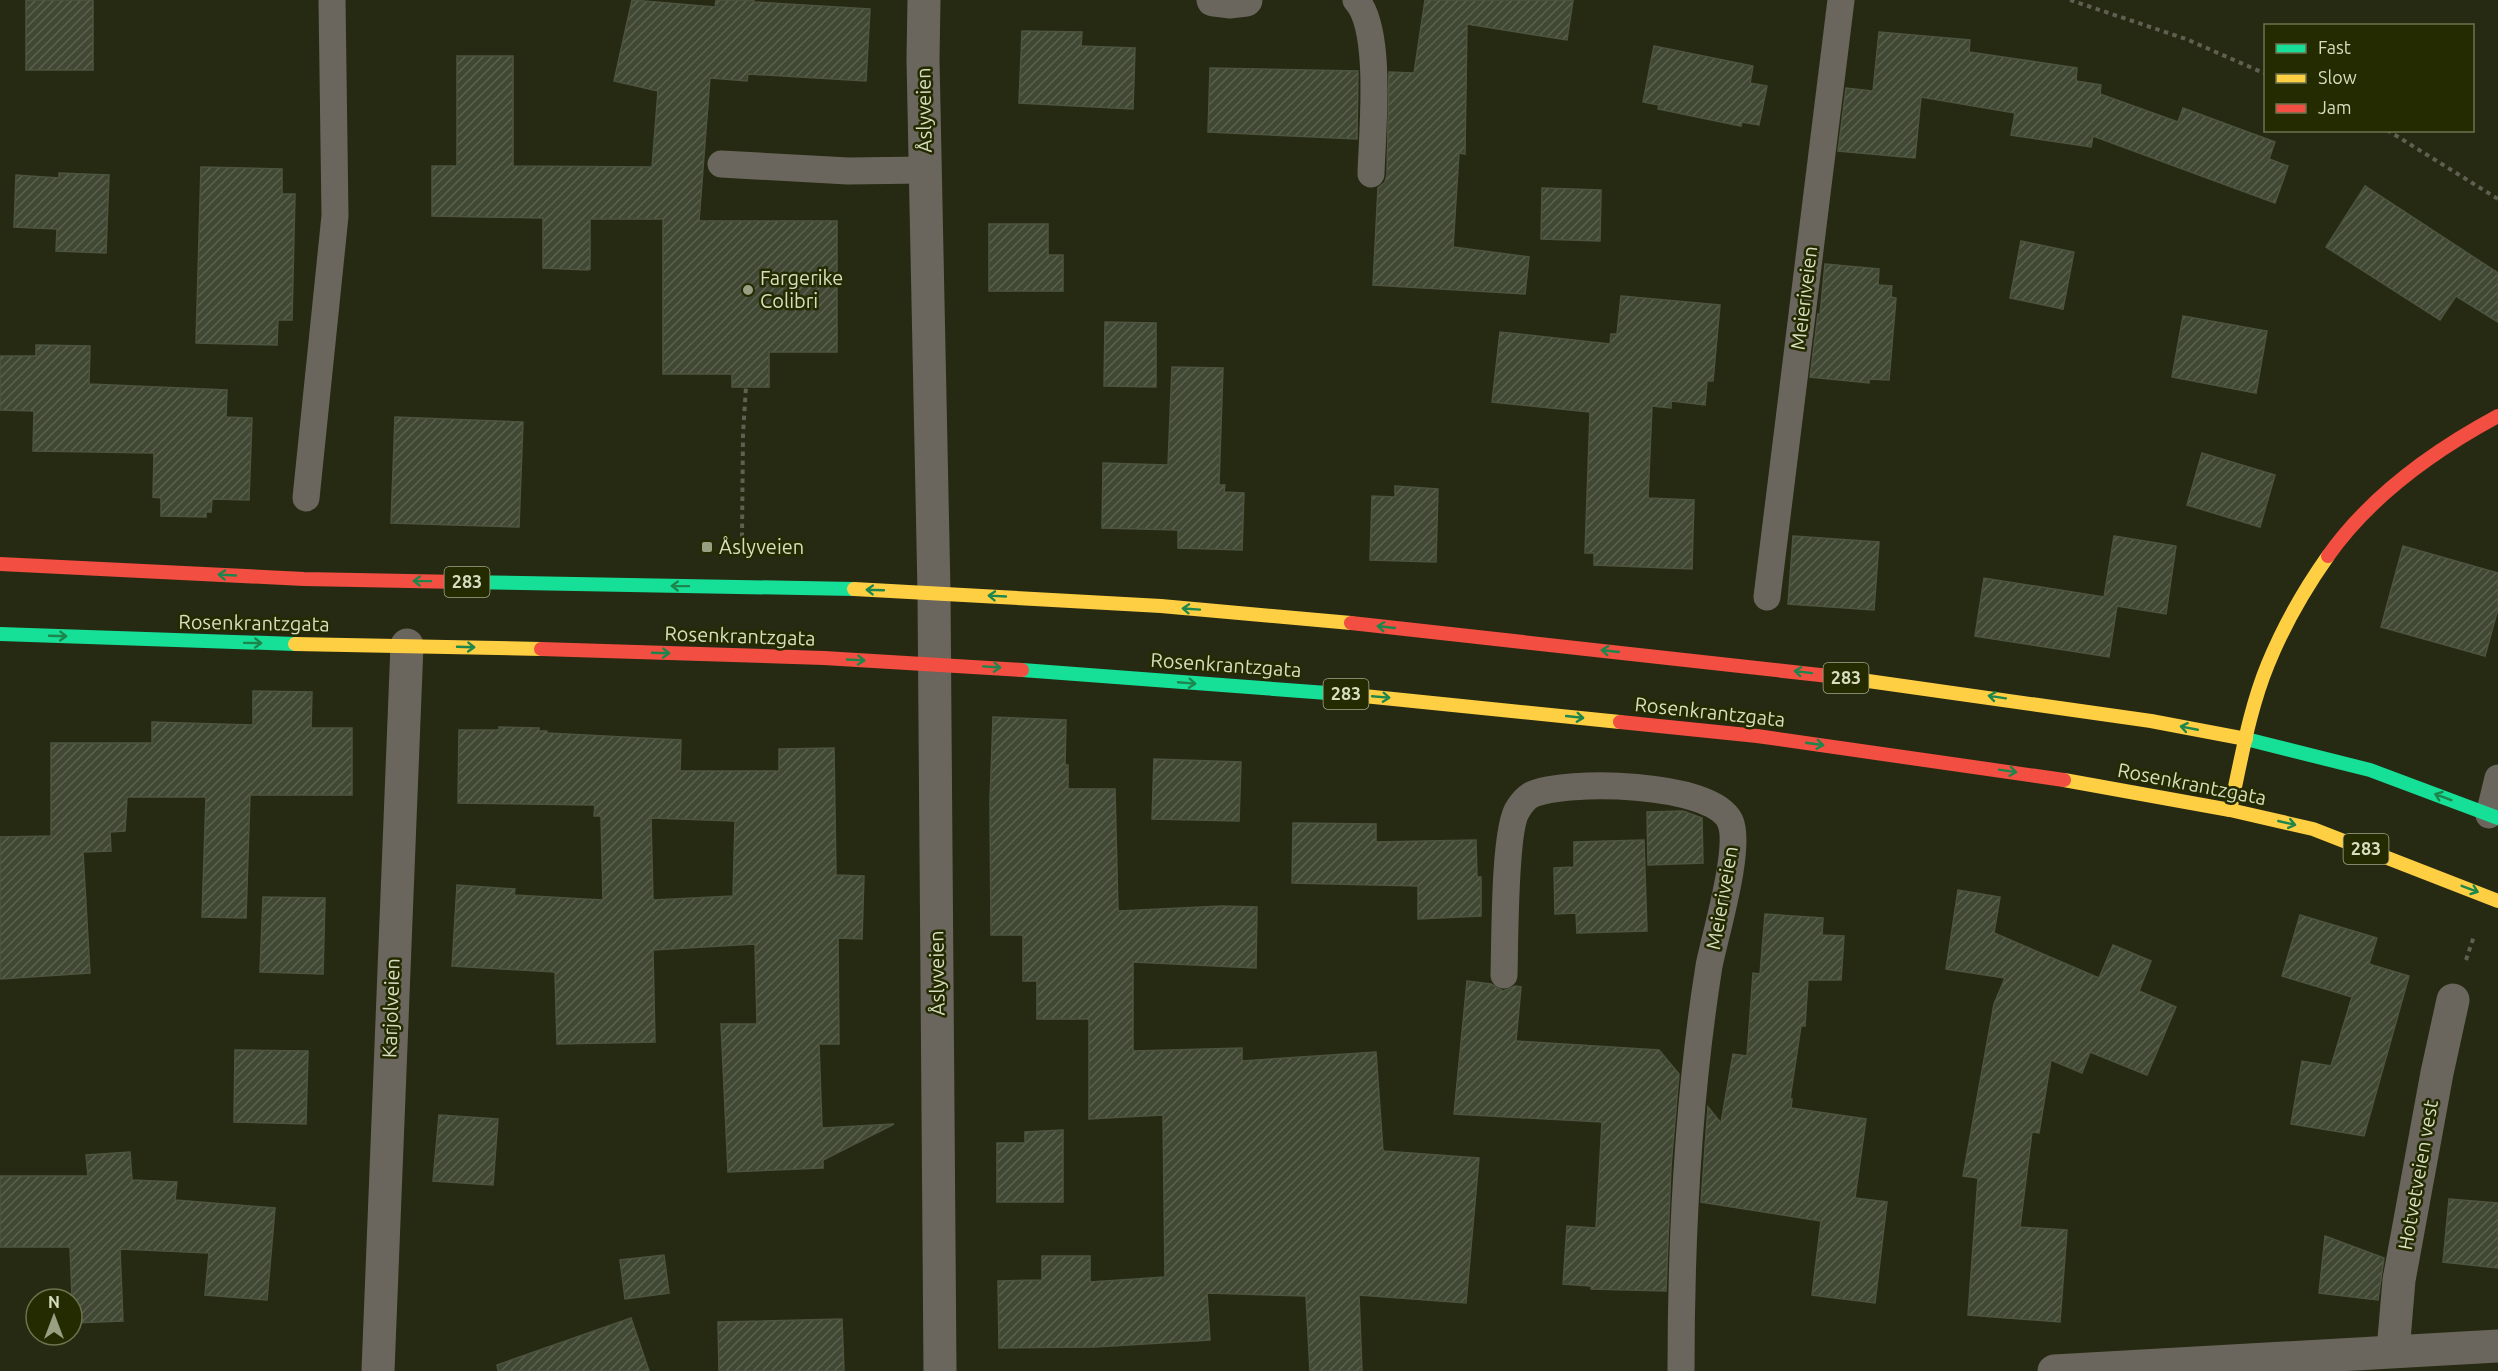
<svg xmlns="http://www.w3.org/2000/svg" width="2498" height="1371" font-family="Ubuntu,sans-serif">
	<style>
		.building { fill: url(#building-hatch); stroke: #4c5440; stroke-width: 1.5; fill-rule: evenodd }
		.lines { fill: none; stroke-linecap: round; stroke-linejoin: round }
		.path { stroke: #605f52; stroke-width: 4; stroke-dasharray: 4.5 4.5; stroke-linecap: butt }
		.lane { stroke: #6b665d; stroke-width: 27 }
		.street { stroke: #6b665d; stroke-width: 33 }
		.fast { stroke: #16e098; stroke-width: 14 }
		.slow { stroke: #ffcf43; stroke-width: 14 }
		.jam { stroke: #f24e42; stroke-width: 14 }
		.oneway { stroke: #1d864c }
		.poi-dot { fill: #999f83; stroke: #242b00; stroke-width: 2 }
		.labels { text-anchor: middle; stroke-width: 5; stroke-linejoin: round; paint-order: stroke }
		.shield { fill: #242b00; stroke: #a1a886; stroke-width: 1.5 }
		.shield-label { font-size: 18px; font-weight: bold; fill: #d7dec0 }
		.street-label { font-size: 20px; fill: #d7dec0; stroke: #242b00 }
		.poi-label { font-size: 20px; fill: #d7dec0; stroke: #242b00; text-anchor: start }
	</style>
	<defs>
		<pattern id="building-hatch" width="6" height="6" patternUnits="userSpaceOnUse" patternTransform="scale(1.5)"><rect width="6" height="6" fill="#404733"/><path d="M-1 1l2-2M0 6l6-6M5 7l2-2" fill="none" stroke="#5b614f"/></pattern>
	</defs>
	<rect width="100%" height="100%" fill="#272a12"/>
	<g class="building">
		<rect x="26" y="0" width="67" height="70"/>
		<path d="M 632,0 L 715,7 L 716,0 L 754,0 L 754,2 L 870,9 L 866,81 L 748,74 L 747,81 L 710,78 L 699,221 L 837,221 L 837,352 L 769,352 L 769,387 L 732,387 L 732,374 L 663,374 L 663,219 L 590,219 L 590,269 L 588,270 L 543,268 L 543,218 L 432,216 L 432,166 L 457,166 L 457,56 L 513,56 L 513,166 L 652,167 L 658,91 L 614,81 Z"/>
		<path d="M 1425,0 L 1573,0 L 1567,40 L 1467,24 L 1465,154 L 1459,153 L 1453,247 L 1529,257 L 1525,294 L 1373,285 L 1378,188 L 1385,182 L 1387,175 L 1389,72 L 1414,73 Z"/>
		<path d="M 1022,31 L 1082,32 L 1081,46 L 1135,48 L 1133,109 L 1019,103 Z"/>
		<path d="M 1879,32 L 1970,40 L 1969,52 L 2077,68 L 2076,81 L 2101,85 L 2100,94 L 2178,122 L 2183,108 L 2275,142 L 2269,159 L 2288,166 L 2275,203 L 2093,136 L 2091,147 L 2011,135 L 2015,113 L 1921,97 L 1915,158 L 1838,151 L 1846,88 L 1873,91 Z"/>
		<path d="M 1654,46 L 1753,66 L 1750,83 L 1767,86 L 1759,125 L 1742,122 L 1741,126 L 1658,109 L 1659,105 L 1643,102 Z"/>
		<path d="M 1210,68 L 1358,71 L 1357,139 L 1208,132 Z"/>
		<path d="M 201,167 L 282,169 L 282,194 L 295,194 L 292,320 L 278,320 L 277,345 L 196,343 Z"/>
		<path d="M 59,173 L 109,175 L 106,253 L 56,251 L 57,229 L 14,227 L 16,175 L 59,178 Z"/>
		<path d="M 2365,186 L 2498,273 L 2498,322 L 2456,296 L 2440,320 L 2326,247 Z"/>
		<path d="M 1542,188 L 1601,190 L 1600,241 L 1541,239 Z"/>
		<path d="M 989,224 L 1048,224 L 1048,255 L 1063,255 L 1063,291 L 989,291 Z"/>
		<path d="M 2021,241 L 2074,252 L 2063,309 L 2010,298 Z"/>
		<path d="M 1825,264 L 1879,269 L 1878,285 L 1892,286 L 1891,297 L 1896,298 L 1889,380 L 1869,379 L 1869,383 L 1810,377 L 1818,314 L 1820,314 Z"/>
		<path d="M 1621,296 L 1720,305 L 1713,381 L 1707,381 L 1705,405 L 1671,401 L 1671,408 L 1652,406 L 1648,498 L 1694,500 L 1692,569 L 1594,565 L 1594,553 L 1585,553 L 1590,412 L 1492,402 L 1500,332 L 1610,344 L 1611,334 L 1617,334 Z"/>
		<path d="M 2183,316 L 2267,331 L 2256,393 L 2172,377 Z"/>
		<path d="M 1105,322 L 1156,323 L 1156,387 L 1104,386 Z"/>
		<path d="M 36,345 L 90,346 L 89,384 L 227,390 L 226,417 L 252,418 L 249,500 L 212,499 L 211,512 L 206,512 L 206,517 L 161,516 L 161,498 L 153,497 L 154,453 L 33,451 L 34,411 L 0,410 L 0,356 L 36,356 Z"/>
		<path d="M 1172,367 L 1223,368 L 1219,485 L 1225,485 L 1224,492 L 1244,493 L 1242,550 L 1178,548 L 1178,530 L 1102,528 L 1103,463 L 1168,465 Z"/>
		<path d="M 395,417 L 523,422 L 519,527 L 391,523 Z"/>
		<path d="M 2202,453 L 2275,475 L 2260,527 L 2187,505 Z"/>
		<path d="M 1395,486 L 1438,489 L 1436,562 L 1370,560 L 1372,496 L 1395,497 Z"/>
		<path d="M 1793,536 L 1879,542 L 1874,610 L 1788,604 Z"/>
		<path d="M 2114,536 L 2176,546 L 2166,614 L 2117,606 L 2109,657 L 1975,636 L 1984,578 L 2104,597 Z"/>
		<path d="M 2403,546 L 2498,573 L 2498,609 L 2485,656 L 2381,627 Z"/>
		<path d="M 253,691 L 312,692 L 311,728 L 352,728 L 352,795 L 250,795 L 246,918 L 202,917 L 206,797 L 127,797 L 125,831 L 110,832 L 111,851 L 83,852 L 90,973 L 0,979 L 0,837 L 51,836 L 51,743 L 152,743 L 152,722 L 253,725 Z"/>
		<path d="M 993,717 L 1066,720 L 1065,765 L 1068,765 L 1068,789 L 1115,789 L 1118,911 L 1222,906 L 1257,907 L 1256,968 L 1133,962 L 1133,1051 L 1242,1048 L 1242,1061 L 1376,1052 L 1383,1151 L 1479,1158 L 1466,1303 L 1359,1295 L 1362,1371 L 1310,1371 L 1306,1296 L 1207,1293 L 1210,1340 L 1095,1347 L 999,1348 L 998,1281 L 1042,1280 L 1042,1256 L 1090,1256 L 1090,1282 L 1165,1277 L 1163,1115 L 1089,1119 L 1089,1019 L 1037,1019 L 1037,981 L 1023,981 L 1023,935 L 991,935 L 990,800 Z"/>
		<path d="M 499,727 L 539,728 L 539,731 L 547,731 L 547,733 L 681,740 L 680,771 L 779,771 L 779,749 L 834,748 L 836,875 L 864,876 L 862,939 L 838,938 L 839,1044 L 819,1044 L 822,1128 L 894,1124 L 823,1160 L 823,1168 L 728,1172 L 721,1024 L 757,1024 L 755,944 L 653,950 L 655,1042 L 557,1044 L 555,972 L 452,966 L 457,885 L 515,889 L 514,895 L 603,900 L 601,816 L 594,816 L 595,805 L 458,803 L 459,730 L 499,730 ZM 651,818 L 735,821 L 733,896 L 653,900 Z"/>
		<path d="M 1154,759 L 1241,762 L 1239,821 L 1152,819 Z"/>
		<path d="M 1683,811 L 1702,818 L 1703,863 L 1648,865 L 1647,812 Z"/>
		<path d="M 1293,823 L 1376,824 L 1376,842 L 1476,840 L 1477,877 L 1481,877 L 1481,916 L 1418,919 L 1418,886 L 1292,883 Z"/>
		<path d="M 1644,840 L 1647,931 L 1577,933 L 1576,913 L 1555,914 L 1554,868 L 1574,867 L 1574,842 Z"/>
		<path d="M 1958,890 L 2000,897 L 1994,933 L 2099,978 L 2113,945 L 2151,961 L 2139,991 L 2176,1007 L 2147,1075 L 2090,1052 L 2082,1073 L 2051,1060 L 2039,1133 L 2032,1132 L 2020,1227 L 2067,1230 L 2060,1322 L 1968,1315 L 1978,1178 L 1963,1176 L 1994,1004 L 2005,978 L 1946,969 Z"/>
		<path d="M 263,897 L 325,898 L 323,974 L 260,972 Z"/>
		<path d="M 1765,914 L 1823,918 L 1822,935 L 1844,936 L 1841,980 L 1808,980 L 1805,1026 L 1801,1026 L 1790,1099 L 1792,1099 L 1791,1108 L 1866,1119 L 1855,1198 L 1887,1202 L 1875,1303 L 1812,1295 L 1821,1221 L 1701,1202 L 1708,1107 L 1721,1123 L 1733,1054 L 1747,1056 L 1753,973 L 1760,974 Z"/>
		<path d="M 2300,915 L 2377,938 L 2369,964 L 2409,976 L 2364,1136 L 2291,1124 L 2302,1061 L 2331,1066 L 2352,997 L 2282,976 Z"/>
		<path d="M 1467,981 L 1491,984 L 1503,991 L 1515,986 L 1521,987 L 1516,1041 L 1659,1050 L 1679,1074 L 1671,1167 L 1666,1291 L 1591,1289 L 1591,1286 L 1563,1284 L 1567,1226 L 1596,1228 L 1602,1122 L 1454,1114 Z"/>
		<path d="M 235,1050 L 308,1051 L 306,1124 L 234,1122 Z"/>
		<path d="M 439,1115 L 498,1119 L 493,1185 L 433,1181 Z"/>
		<path d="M 1063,1130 L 1063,1202 L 997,1202 L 997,1143 L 1025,1143 L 1025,1132 Z"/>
		<path d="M 130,1152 L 132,1180 L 177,1182 L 175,1200 L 275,1208 L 267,1300 L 205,1295 L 209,1253 L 120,1249 L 123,1321 L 73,1323 L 70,1247 L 0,1247 L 0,1176 L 88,1176 L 86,1155 Z"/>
		<path d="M 2449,1199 L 2498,1203 L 2498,1268 L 2443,1262 Z"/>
		<path d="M 2325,1236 L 2384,1258 L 2378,1300 L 2319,1293 Z"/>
		<path d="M 664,1255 L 669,1293 L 625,1299 L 620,1260 Z"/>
		<path d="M 631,1318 L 649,1371 L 498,1371 L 497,1365 Z"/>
		<path d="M 842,1319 L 844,1371 L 719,1371 L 718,1322 Z"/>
	</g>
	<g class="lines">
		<g class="path">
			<path d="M 2070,0 L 2186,39 L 2266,74"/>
			<path d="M 2387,130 L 2498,199"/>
			<path d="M 742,537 L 743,434 L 746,387"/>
			<path d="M 2466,960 L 2474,936"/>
		</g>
		<g class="lane">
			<path d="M 1356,0 C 1383,29 1372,134 1371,174"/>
			<path d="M 721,164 L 848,171 L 925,170"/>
			<path d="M 306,498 L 335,216 L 332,0"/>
			<path d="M 1767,597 L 1841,0"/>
			<path d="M 2489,815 L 2498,778"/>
			<path d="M 1504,975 C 1505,945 1504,828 1518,809 C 1521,804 1526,798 1531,795 C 1565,779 1712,782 1730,821 C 1742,847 1715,935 1709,966 C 1688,1098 1681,1237 1681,1371"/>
		</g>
		<g class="street">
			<path d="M 924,0 L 923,59 L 934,592 L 940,1371"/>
			<path d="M 1213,0 L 1229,2 L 1246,0"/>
			<path d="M 2393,1351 L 2399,1280 L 2437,1073 L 2453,1000"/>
			<path d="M 378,1371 L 407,645"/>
			<path d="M 2054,1371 L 2498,1346"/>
		</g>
		<g class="fast">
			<path d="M 461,582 L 854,589"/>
			<path d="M 0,634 L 295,644"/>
			<path d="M 1022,670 L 1354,695"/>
			<path d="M 2246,739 L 2370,770 L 2498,818"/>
		</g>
		<g class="slow">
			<path d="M 854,589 L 1161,606 L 1351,623"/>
			<path d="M 295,644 L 541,649"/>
			<path d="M 1847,678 L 2151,721 L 2246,739"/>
			<path d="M 1354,695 L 1620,722"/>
			<path d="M 2064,780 L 2230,810 L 2313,829 L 2498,901"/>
			<path d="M 2230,810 C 2241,761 2249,710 2268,664 C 2284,625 2304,590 2328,556"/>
		</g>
		<g class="jam">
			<path d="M 2328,556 C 2371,495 2433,451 2498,416"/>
			<path d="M 0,564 L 304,579 L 461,582"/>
			<path d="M 1351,623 L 1847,678"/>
			<path d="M 541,649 L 824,658 L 1022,670"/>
			<path d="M 1620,722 L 1757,736 L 2064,780"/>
		</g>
	</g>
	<defs><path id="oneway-shaft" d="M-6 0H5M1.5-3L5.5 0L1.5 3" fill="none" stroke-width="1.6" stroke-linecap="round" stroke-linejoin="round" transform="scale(1.5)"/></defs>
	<g class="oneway">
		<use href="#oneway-shaft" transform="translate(227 575) rotate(-177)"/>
		<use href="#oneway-shaft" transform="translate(422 581) rotate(-179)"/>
		<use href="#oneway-shaft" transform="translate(680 586) rotate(-179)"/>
		<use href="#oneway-shaft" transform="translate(875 590) rotate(-178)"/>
		<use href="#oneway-shaft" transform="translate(997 596) rotate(-177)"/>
		<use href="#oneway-shaft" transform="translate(1191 609) rotate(-176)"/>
		<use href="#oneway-shaft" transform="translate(1386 627) rotate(-174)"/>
		<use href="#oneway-shaft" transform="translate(58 636) rotate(2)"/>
		<use href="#oneway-shaft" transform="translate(253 643) rotate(1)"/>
		<use href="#oneway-shaft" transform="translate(466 647) rotate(2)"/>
		<use href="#oneway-shaft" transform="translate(1610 651) rotate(-174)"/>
		<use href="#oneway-shaft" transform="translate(661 653) rotate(2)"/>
		<use href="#oneway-shaft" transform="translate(856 660) rotate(3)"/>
		<use href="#oneway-shaft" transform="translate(992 667) rotate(4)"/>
		<use href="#oneway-shaft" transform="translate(1803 672) rotate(-173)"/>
		<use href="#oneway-shaft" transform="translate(1187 683) rotate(5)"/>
		<use href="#oneway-shaft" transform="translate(1381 697) rotate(5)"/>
		<use href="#oneway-shaft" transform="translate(1997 697) rotate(-171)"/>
		<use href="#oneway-shaft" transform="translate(1575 717) rotate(6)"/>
		<use href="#oneway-shaft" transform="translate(2189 728) rotate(-169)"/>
		<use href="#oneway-shaft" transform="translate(1815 744) rotate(8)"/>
		<use href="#oneway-shaft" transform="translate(2008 771) rotate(9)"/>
		<use href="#oneway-shaft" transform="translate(2443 797) rotate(-159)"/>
		<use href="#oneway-shaft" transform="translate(2287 823) rotate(13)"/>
		<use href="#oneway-shaft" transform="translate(2470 889) rotate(21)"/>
	</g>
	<g class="poi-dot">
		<circle cx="748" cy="290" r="6"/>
		<rect x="701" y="541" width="12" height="12" rx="3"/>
	</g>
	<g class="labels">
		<g class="shield">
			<rect x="444.5" y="567" width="45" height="30" rx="4.5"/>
			<rect x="1823.5" y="663" width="45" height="30" rx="4.5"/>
			<rect x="1323.5" y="679" width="45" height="30" rx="4.5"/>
			<rect x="2343.5" y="834" width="45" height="30" rx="4.5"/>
		</g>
		<g class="shield-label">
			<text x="467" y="588">283</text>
			<text x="1846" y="684">283</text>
			<text x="1346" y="700">283</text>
			<text x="2366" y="855">283</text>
		</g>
		<g class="street-label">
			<text transform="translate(924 110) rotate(-91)" y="7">Åslyveien</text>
			<text transform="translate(1804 298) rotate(-83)" y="7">Meieriveien</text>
			<text transform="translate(254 623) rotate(1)" y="7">Rosenkrantzgata</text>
			<text transform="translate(740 636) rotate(2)" y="7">Rosenkrantzgata</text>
			<text transform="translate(1226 665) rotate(4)" y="7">Rosenkrantzgata</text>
			<text transform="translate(1710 712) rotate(6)" y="7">Rosenkrantzgata</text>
			<text transform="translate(2192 784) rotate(11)" y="7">Rosenkrantzgata</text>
			<text transform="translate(1722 898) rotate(-80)" y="7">Meieriveien</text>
			<text transform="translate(937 973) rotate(-91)" y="7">Åslyveien</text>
			<text transform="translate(391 1008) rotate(-88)" y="7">Karjolveien</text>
			<text transform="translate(2418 1175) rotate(-80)" y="7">Hotvetveien vest</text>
		</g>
		<g class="poi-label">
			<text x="760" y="285">Fargerike<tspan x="760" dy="23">Colibri</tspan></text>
			<text x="719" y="554">Åslyveien</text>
		</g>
	</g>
	<rect x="2264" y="24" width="210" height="108" fill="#242b00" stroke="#6c734d" stroke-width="1.5"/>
	<rect x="2276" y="44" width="30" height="9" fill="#16e098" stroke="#6c734d" stroke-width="1.5"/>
	<text x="2318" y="54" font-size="18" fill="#d7dec0">Fast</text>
	<rect x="2276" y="74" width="30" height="9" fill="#ffcf43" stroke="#6c734d" stroke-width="1.5"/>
	<text x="2318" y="84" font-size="18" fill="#d7dec0">Slow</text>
	<rect x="2276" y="104" width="30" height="9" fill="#f24e42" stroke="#6c734d" stroke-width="1.5"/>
	<text x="2318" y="114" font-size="18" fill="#d7dec0">Jam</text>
	<g transform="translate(54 1317)"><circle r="28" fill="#242b00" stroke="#6c734d" stroke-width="1.5"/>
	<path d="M0-4.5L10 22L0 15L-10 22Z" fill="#999f83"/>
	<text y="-9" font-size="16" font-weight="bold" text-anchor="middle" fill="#d7dec0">N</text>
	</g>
</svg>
